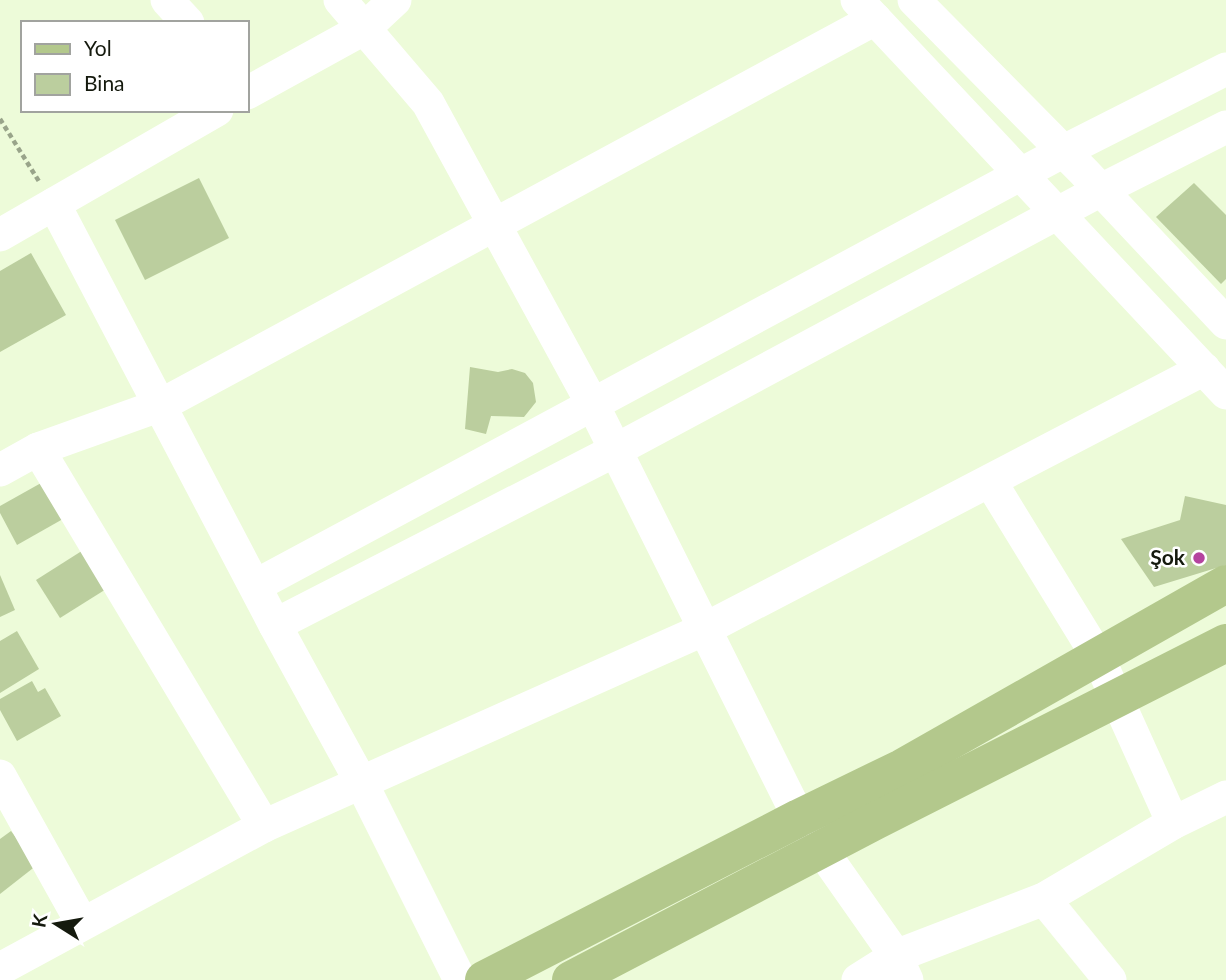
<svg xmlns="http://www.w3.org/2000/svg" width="1226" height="980" font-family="Lato,sans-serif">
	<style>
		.building { fill: #bbce9e }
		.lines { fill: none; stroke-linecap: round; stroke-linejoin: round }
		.path { stroke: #99a48a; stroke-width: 4.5; stroke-dasharray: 5 3.5; stroke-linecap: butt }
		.minor { stroke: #fff; stroke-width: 33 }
		.major { stroke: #b3c88c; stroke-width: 38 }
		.poi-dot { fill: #b5439f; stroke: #fff; stroke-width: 2.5 }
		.labels { text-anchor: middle; stroke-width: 5; stroke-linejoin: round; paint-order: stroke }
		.poi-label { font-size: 21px; font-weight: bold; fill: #151a0e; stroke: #fff; text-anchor: end }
	</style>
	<rect width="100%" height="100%" fill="#edfbd9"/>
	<g class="building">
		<path d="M 199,178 L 229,238 L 145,280 L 115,220 Z"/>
		<path d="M 1194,183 L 1226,215 L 1226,279 L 1221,284 L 1156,217 Z"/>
		<path d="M 31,253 L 66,315 L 0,352 L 0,271 Z"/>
		<path d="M 470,367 L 498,372 L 512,369 L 525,373 L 533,383 L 536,402 L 524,417 L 491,416 L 486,434 L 465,429 Z"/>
		<path d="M 50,478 L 70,515 L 17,545 L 0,513 L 0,506 Z"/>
		<path d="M 1185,496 L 1226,505 L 1226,565 L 1154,587 L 1121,539 L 1180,520 Z"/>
		<path d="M 88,547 L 111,586 L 60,618 L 36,580 Z"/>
		<path d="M 0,575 L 15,610 L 0,617 Z"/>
		<path d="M 17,631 L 39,669 L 0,693 L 0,641 Z"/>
		<path d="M 32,681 L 38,692 L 45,688 L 61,716 L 17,741 L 0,710 L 0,699 Z"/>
		<path d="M 11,831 L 37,865 L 0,894 L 0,839 Z"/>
	</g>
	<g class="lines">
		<path class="path" d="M 0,119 L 40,183"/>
		<g class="minor">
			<path d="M 167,0 L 188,23"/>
			<path d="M 340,0 L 428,103 L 593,405 L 799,818 L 896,956 L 907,980"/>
			<path d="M 857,0 L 1226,393"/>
			<path d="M 914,0 L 1084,172 L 1226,323"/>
			<path d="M 247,93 L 365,28 L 395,0"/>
			<path d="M 54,204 L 275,625 L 361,782 L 460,980"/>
			<path d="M 0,235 L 217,110"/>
			<path d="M 38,449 L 264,826"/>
			<path d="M 0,470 L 38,449 L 161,405 L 875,19"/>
			<path d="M 990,481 L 1098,657 L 1173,823"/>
			<path d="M 255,586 L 1064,151 L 1226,69"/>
			<path d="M 275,625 L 616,450 L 1101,190 L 1226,127"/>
			<path d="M 0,776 L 82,923"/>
			<path d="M 1044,899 L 1110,980"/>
			<path d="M 0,969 L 264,826 L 705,629 L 1204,369"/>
			<path d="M 858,980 L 896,956 L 1044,899 L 1173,823 L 1226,797"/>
		</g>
		<g class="major">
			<path d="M 484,980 L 799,818 L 902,768 L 1226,584"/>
			<path d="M 571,980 L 875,821 L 1226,643"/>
		</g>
	</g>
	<circle class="poi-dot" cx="1199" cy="558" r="7"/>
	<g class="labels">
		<g class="poi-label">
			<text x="1185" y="565">Şok</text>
		</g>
	</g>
	<rect x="21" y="21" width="228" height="91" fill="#ffffff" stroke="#a1a39f" stroke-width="2"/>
	<rect x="35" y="44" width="35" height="10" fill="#b3c88c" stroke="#a1a39f" stroke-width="2"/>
	<text x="84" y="56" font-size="21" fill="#151a0e">Yol</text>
	<rect x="35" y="74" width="35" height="21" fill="#bbce9e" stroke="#a1a39f" stroke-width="2"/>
	<text x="84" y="91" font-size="21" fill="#151a0e">Bina</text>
	<g transform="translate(56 924) rotate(281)" stroke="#ffffff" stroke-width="5" paint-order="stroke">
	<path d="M0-5L12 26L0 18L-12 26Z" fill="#151a0e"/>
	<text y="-10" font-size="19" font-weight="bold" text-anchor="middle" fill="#151a0e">K</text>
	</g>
</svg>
